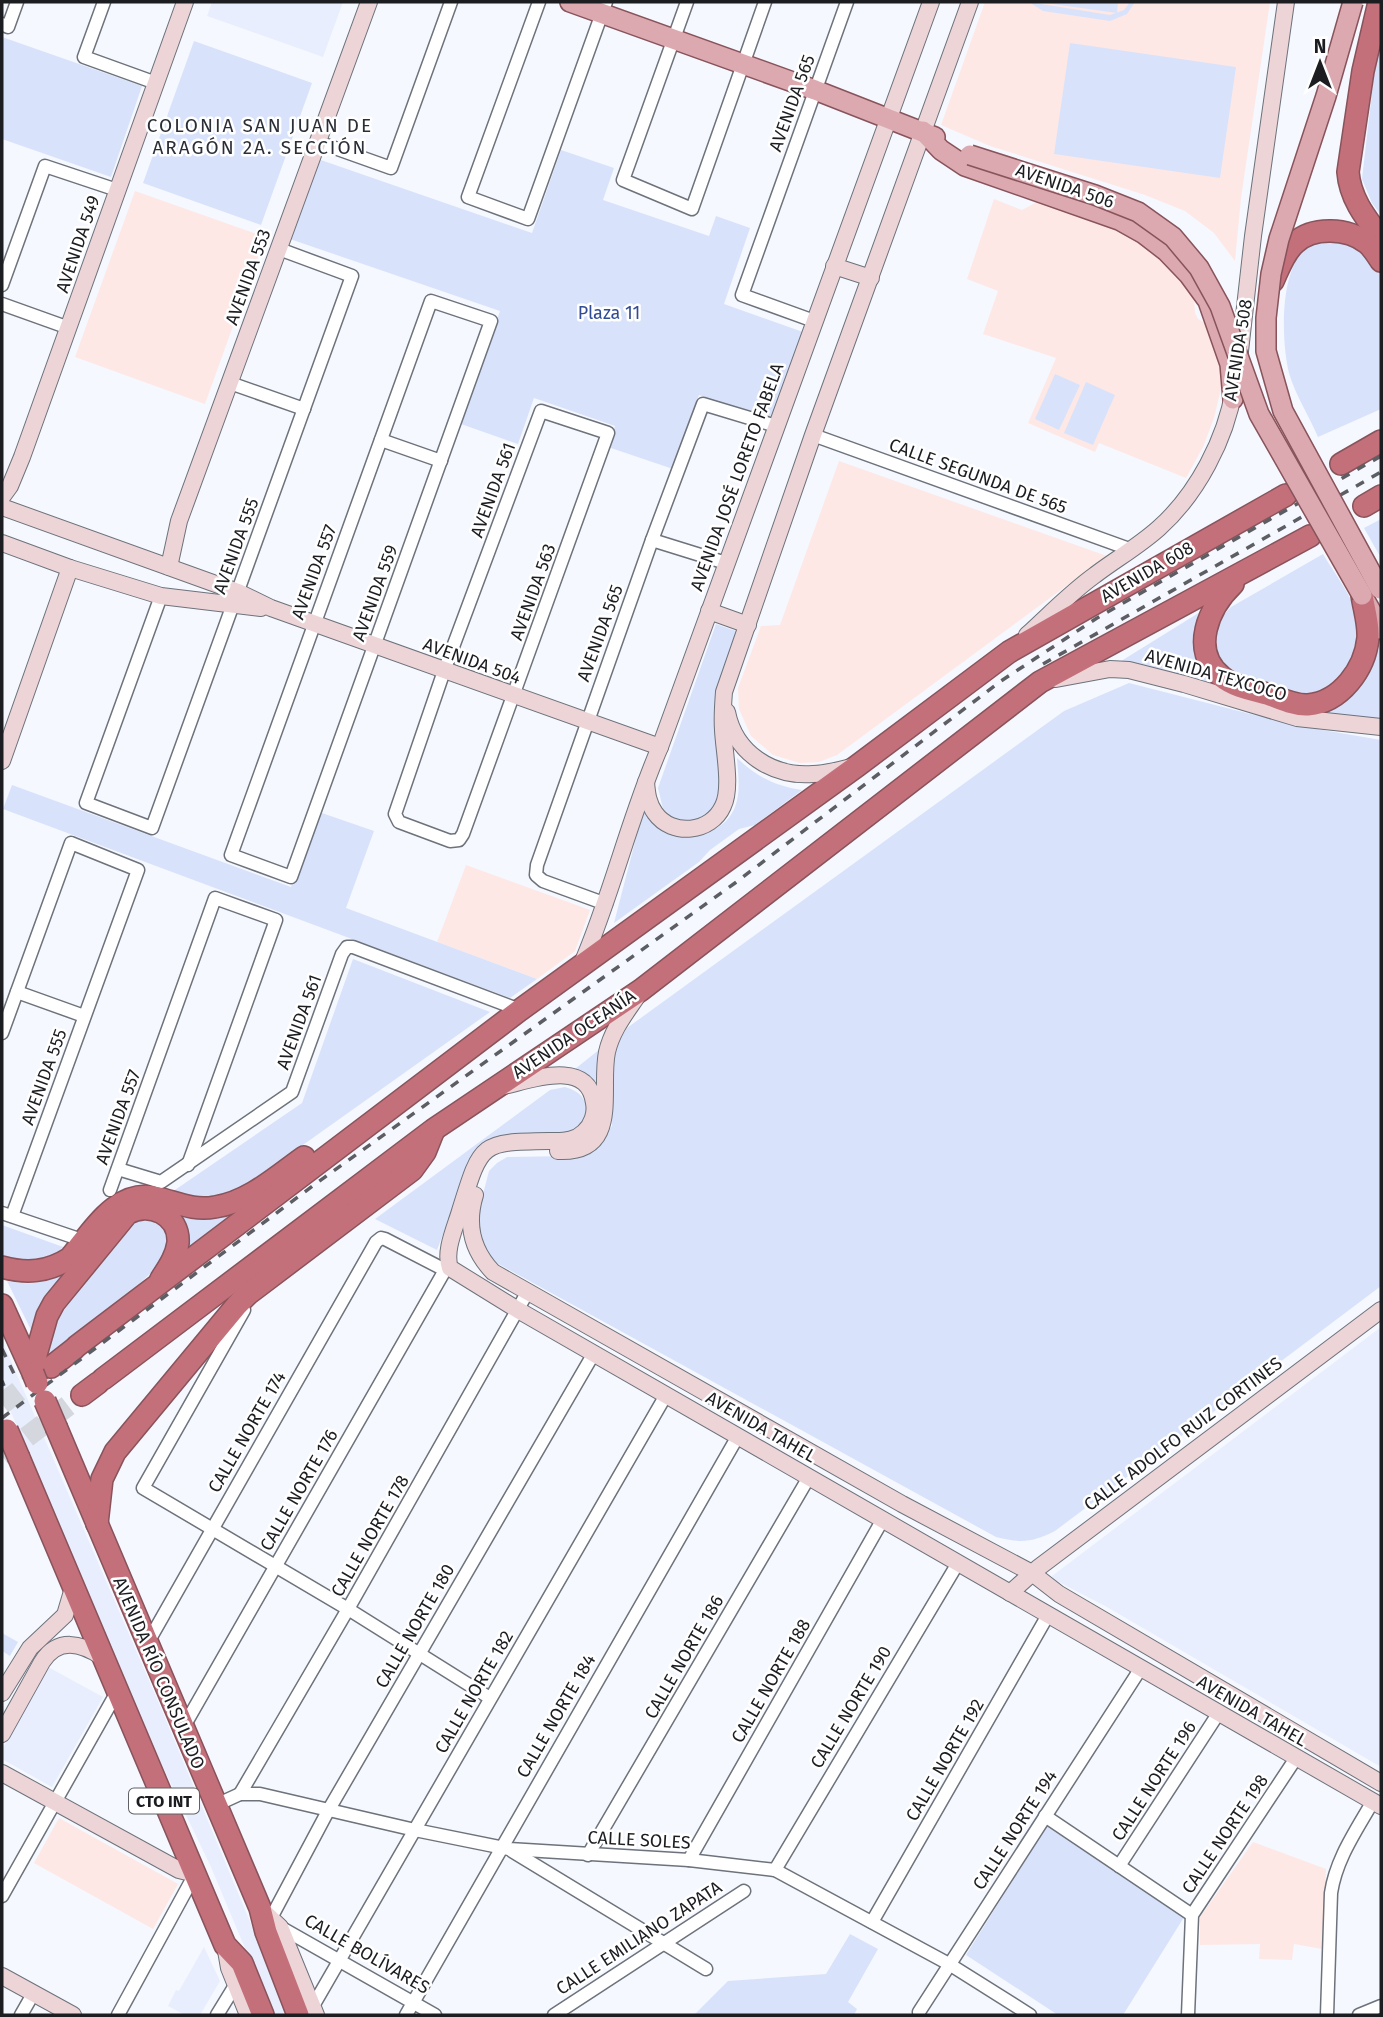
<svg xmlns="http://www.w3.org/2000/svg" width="1383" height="2017" font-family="'Fira Sans',sans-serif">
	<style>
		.built { fill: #e8eefd }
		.education { fill: #fee8e5 }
		.green { fill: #d8e3fb }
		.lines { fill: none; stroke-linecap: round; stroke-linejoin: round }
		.highway-tunnel { stroke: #d4d7dd; stroke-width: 21; stroke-dasharray: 21 10; stroke-linecap: butt }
		.street-casing { stroke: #6d727b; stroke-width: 15 }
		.secondary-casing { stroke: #6d727b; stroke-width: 18 }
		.primary-casing { stroke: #88535b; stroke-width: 22 }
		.highway-casing { stroke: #88535b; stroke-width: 24 }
		.street { stroke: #fff; stroke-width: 12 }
		.secondary { stroke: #edd4d7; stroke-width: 16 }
		.primary { stroke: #dba9af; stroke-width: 19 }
		.highway { stroke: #c3707a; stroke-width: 21 }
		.rail { stroke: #5c5e63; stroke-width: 3.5; stroke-dasharray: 9 9; stroke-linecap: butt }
		.primary-bridge-casing { stroke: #88535b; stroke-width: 22; stroke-linecap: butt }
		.highway-bridge-casing { stroke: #88535b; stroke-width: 24; stroke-linecap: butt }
		.primary-bridge { stroke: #dba9af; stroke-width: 19 }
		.highway-bridge { stroke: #c3707a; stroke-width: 21 }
		.labels { text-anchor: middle; stroke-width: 5; stroke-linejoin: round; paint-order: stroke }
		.shield { fill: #fff; stroke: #5f6164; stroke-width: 2 }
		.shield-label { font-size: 16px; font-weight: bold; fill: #1b1d21 }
		.street-label { font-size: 18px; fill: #1b1d21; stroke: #fff }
		.park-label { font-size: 18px; fill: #304c95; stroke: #fff }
		.neighbourhood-label { font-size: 19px; letter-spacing: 2px; fill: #2a2e36; stroke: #fff }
	</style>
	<rect width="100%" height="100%" fill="#f5f8fe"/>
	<g class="built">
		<path d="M 212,2 L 343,2 L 323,57 L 207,16 Z"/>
		<path d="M 1381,1327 L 1381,1767 L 1107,1607 L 1053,1579 L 1052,1576 Z"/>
		<path d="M 2,1340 L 160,1706 L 289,2015 L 273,2015 L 211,1867 L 161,1763 L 2,1391 Z"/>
		<path d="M 48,1667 L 103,1697 L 52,1787 L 2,1759 L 2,1750 Z"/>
		<path d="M 204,1947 L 220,1981 L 200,2015 L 185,2015 L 168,2006 L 176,1990 L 179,1991 Z"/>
	</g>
	<g class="education">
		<path d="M 985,2 L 1270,2 L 1241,198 L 1235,261 L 1214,233 L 1185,211 L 1145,195 L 990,146 L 941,125 Z"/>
		<path d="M 135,191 L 265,237 L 205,404 L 75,357 Z"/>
		<path d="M 994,199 L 1022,210 L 1037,202 L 1109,227 L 1137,242 L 1151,252 L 1171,269 L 1194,298 L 1195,313 L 1198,319 L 1207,324 L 1219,354 L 1223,380 L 1214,418 L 1203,447 L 1186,478 L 1099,443 L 1095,452 L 1028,423 L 1056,358 L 983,334 L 998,291 L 967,279 Z"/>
		<path d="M 839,461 L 1107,556 L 837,755 L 819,762 L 800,763 L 773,755 L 751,736 L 739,709 L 738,688 L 761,626 L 780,625 Z"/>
		<path d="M 466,865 L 590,910 L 575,951 L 537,979 L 437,942 Z"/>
		<path d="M 59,1818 L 178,1884 L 153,1929 L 34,1863 Z"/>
		<path d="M 1253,1842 L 1326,1869 L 1322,1949 L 1294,1944 L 1292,1960 L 1259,1959 L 1260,1944 L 1200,1945 L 1200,1917 Z"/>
	</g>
	<g class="green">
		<path d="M 1029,2 L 1110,15 L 1124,10 L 1130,2 L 1135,2 L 1127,14 L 1110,21 L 1043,11 Z"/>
		<path d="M 1038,2 L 1118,2 L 1117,13 Z"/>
		<path d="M 2,37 L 142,86 L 111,177 L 2,139 Z"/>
		<path d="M 194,41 L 312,83 L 261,225 L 143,183 Z"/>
		<path d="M 1070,43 L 1236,67 L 1220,178 L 1054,154 Z"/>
		<path d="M 1381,44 L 1381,215 L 1372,203 L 1362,179 L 1377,49 Z"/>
		<path d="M 561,150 L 614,168 L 603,200 L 709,236 L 716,216 L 750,228 L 724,304 L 803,332 L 772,420 L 699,395 L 673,469 L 608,447 L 615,426 L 534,398 L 518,444 L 461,424 L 500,311 L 287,238 L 315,158 L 532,233 Z"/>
		<path d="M 1335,240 L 1360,246 L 1381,270 L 1381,409 L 1318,437 C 1309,416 1295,394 1289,373 C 1281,341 1278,258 1314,243 C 1320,240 1329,240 1335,240 Z"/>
		<path d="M 1055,374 L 1080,385 L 1059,430 L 1035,419 Z"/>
		<path d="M 1086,382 L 1115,395 L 1093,445 L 1064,433 Z"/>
		<path d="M 1381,519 L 1381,558 L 1364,528 Z"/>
		<path d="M 1323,554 C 1334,573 1351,594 1357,615 C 1361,629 1359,645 1354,658 C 1337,700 1301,697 1264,686 C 1239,679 1214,669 1215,639 C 1215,625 1221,617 1231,607 Z"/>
		<path d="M 1205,609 L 1199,626 L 1230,690 L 1118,663 Z"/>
		<path d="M 716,624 L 736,631 L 720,682 L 720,795 L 711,814 L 691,822 L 680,821 L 671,816 L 663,809 L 658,788 Z"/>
		<path d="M 1380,645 L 1381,720 L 1301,712 C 1345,695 1364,694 1380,645 Z"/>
		<path d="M 1129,683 L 1294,725 L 1381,740 L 1381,1286 L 1272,1368 L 1270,1375 L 1265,1373 L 1055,1531 C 1031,1543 1021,1543 996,1537 L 493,1261 L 484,1252 L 477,1217 L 489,1171 L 497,1163 L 507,1157 L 570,1156 L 593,1147 L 612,1126 L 611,1060 L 618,1042 L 627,1028 L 1064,711 Z"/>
		<path d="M 737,758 C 757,777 775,786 802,790 L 755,825 L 739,829 L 710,850 L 699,862 L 614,923 L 643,811 C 666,837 719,846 735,807 C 741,792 738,774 737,758 Z"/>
		<path d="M 12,785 L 291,887 L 319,812 L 374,831 L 346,908 L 537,979 L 510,998 L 3,809 Z"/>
		<path d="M 353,959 L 490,1012 L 234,1194 L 210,1201 L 169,1194 L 302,1103 Z"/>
		<path d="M 605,1045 L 601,1104 L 570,1073 Z"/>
		<path d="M 565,1087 C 589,1094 590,1109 581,1129 L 473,1155 L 437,1250 L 375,1219 L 550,1090 Z"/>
		<path d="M 249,1204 L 186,1250 L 178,1216 C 204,1223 226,1216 249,1204 Z"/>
		<path d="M 140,1217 L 159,1221 L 168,1230 L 167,1258 L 110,1311 L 48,1361 L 46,1348 L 54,1317 L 129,1224 Z"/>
		<path d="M 2,1225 L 66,1248 C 46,1265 25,1264 2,1257 Z"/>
		<path d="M 73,1268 L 32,1332 L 7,1281 C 35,1286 49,1283 73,1268 Z"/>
		<path d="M 2,1633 L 18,1642 L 10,1656 L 2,1651 Z"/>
		<path d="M 1050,1821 L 1186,1914 L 1123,2015 L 1058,2015 L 966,1955 Z"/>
		<path d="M 850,1934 L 878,1949 L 848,2002 L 857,2009 L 854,2015 L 694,2015 L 728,1981 L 826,1974 Z"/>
	</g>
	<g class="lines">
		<g class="highway-tunnel">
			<path d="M 2,1404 L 49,1368"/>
			<path d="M 2,1456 L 82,1395"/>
		</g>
		<defs>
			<g id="street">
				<path d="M 104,2 L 84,57 L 156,83"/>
				<path d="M 539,2 L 468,197 L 528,219 L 606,2"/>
				<path d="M 687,2 L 623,180 L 692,209 L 765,2"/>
				<path d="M 2,24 L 8,27 L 17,2"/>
				<path d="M 318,142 L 391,168 L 451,2"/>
				<path d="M 2,285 L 45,166 L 117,190"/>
				<path d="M 431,301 L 491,321 L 291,877 L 231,855 Z"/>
				<path d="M 2,304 L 69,328"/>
				<path d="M 814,321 L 742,295 L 847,2"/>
				<path d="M 230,383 L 304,409"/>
				<path d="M 541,411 L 608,433 L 463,834 L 459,840 L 450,841 L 399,822 L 395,814 L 444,671 Z"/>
				<path d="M 813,435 L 1132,550"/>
				<path d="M 381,440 L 441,461"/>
				<path d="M 652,540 L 726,563"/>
				<path d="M 161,596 L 86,803 L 152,828 L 352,276 L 279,249"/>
				<path d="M 606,904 L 543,881 L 536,875 L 537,865 L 652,540 L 703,404 L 776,426"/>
				<path d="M 17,992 L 84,1016"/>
				<path d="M 2,1033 L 71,843 L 138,870 L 12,1216"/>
				<path d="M 118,1169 L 161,1182 L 292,1092 L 342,954 L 347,947 L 353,947 L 520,1010"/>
				<path d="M 110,1190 L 215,898 L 276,920 L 188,1165"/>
				<path d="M 2,1213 L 79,1239"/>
				<path d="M 244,1310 L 143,1488 L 348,1609 L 490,1698"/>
				<path d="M 147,1644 L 376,1242 L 381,1238 L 385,1239 L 445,1270"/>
				<path d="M 183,1728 L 445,1270"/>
				<path d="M 240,1794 L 348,1609 L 527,1293"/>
				<path d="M 216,1805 L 240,1794 L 260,1794 L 415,1830 L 509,1849 L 689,1860 L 775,1870 L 949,1964 L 1030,2015"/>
				<path d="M 1045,1816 L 1192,1915"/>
				<path d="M 512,1851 L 706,1969"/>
				<path d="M 588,1855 L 809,1477"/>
				<path d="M 689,1860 L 883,1519"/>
				<path d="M 1119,1866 L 1218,1714"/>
				<path d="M 775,1870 L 958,1563"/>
				<path d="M 2,1896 L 117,1692"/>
				<path d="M 271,1918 L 328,1811 L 594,1353"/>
				<path d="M 872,1922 L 1048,1615"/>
				<path d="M 280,1927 L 435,2015"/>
				<path d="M 313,2006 L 666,1395"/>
				<path d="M 919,2012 L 1141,1668"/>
				<path d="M 21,2015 L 33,1994"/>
				<path d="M 118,2015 L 195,1874"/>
				<path d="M 217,2015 L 236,1984"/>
				<path d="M 406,2015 L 738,1436"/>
				<path d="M 554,2015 L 744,1891"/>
				<path d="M 1188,2015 L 1192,1915 L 1296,1758"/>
				<path d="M 1327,2015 L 1331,1893 C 1336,1859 1356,1831 1373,1801"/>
				<path d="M 1359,2015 L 1381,2006"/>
			</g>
			<g id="secondary">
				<path d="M 834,266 L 871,278"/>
				<path d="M 1239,360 L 1253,236 L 1286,2"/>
				<path d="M 2,497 L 10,486 L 22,457 L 185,2"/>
				<path d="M 2,507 L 238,592 L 271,608 L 660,747"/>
				<path d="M 2,543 L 70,568 L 161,596 L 261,608"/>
				<path d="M 169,567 L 179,521 L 369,2"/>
				<path d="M 709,611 L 748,625"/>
				<path d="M 1027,635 C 1049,615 1070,593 1095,575 C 1116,559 1139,546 1159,528 C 1197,494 1226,439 1234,389"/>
				<path d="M 1056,679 L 1110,669 L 1129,670 L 1184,684 L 1297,718 L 1381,727"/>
				<path d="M 727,712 C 735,753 772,777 813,774 C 825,774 839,770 851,767"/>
				<path d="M 2,761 L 70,568"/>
				<path d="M 646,782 C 647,794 648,803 655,813 C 672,837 711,833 723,806 C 732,788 724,751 723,730 C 722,717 723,705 724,692 L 813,435 L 970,2"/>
				<path d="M 581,966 C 612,895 629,818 660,747 L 931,2"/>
				<path d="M 504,1086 C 531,1080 588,1058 594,1103 C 596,1113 592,1125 584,1132 C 576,1140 566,1141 555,1141 C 480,1142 482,1140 460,1211 C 455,1228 444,1251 450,1268 L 518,1310 L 1381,1806"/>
				<path d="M 558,1151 C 622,1154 599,1090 607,1052 C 612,1030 626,1013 638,995"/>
				<path d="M 475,1195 C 466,1224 472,1250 493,1272 L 902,1504 L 1032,1573 L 1059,1594 L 1381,1783"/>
				<path d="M 1010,1593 L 1038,1568 L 1381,1310"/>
				<path d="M 2,1693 L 30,1648 L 65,1615 L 73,1588"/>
				<path d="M 2,1734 L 42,1662 C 58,1637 81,1643 102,1657"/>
				<path d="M 2,1773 L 179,1870 L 195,1874"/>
				<path d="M 260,1908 L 280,1927 L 316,2015"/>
				<path d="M 225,1945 L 229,1968 L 248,2015"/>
				<path d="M 2,1976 L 73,2015"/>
			</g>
			<g id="primary">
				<path d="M 570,2 L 815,90 L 935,137"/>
				<path d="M 923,131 L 941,150 L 965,166 L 1119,220 L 1144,234 L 1166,251 L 1189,275 L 1208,301 L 1230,364 L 1233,399"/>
				<path d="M 1366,602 L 1381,629"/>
			</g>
			<g id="highway">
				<path d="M 1379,2 L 1363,71 L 1348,172 C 1350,198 1365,217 1381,238"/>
				<path d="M 1273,281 C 1279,268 1284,253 1295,243 C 1313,226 1348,228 1367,243 C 1373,248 1377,255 1381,261"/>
				<path d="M 1341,464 L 1381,441"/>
				<path d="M 1364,506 L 1381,496"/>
				<path d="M 1233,584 C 1209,607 1189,651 1222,677 C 1234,687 1252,690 1267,694 C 1279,698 1295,706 1308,705 C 1341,702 1365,669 1368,638 C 1369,624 1364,609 1362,595"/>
				<path d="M 2,1267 C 27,1274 48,1272 70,1258 C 92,1232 117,1187 158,1198 C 178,1203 194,1211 215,1207 C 249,1202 277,1176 304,1157"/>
				<path d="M 2,1305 L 33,1373"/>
				<path d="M 77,1346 L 520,1010 L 857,766 L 1009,652 L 1286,495"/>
				<path d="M 51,1367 L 74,1349"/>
				<path d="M 32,1369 L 47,1316 L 54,1303 L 127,1214 C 149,1200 180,1215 178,1243 C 176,1257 168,1268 161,1279"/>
				<path d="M 103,1379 L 433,1130 L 641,990 L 1040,682 L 1310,536"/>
				<path d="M 82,1395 L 98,1383"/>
				<path d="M 57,1429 L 260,1908 L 266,1932 L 298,2015"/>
				<path d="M 19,1458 L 225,1945 L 242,1963 L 263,2015"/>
				<path d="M 97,1524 L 102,1479 L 115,1452 L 237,1305 L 248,1294 L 412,1170 L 425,1152 L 433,1132"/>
			</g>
		</defs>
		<use href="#street" class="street-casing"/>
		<use href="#secondary" class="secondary-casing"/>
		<use href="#primary" class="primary-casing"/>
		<use href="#highway" class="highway-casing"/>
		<use href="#street" class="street"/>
		<use href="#secondary" class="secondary"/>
		<use href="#primary" class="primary"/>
		<use href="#highway" class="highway"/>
		<g class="rail">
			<path d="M 1043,664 L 1381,472"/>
			<path d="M 2,1349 L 17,1380"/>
			<path d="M 2,1381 L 4,1386"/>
			<path d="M 2,1418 L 318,1182 L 735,883 L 1001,681 L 1097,618 L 1381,456"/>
		</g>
		<defs>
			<g id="primary-bridge">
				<path d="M 1353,2 L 1326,96 L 1279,239 L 1271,274 L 1266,318 L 1266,351 L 1283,411 L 1380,589"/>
				<path d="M 970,155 L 1095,195 L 1138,212 L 1173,237 L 1199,268 L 1220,306 L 1259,414 L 1362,595"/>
			</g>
			<g id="highway-bridge">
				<path d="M 33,1373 L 37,1383"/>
				<path d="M 45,1401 L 57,1429"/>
				<path d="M 7,1430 L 19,1458"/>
			</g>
		</defs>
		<use href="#primary-bridge" class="primary-bridge-casing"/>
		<use href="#highway-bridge" class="highway-bridge-casing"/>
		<use href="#primary-bridge" class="primary-bridge"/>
		<use href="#highway-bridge" class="highway-bridge"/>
	</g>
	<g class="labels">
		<rect class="shield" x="129" y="1788.5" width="70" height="25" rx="5"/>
		<g class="shield-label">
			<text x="164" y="1807">CTO INT</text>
		</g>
		<g class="street-label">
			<text transform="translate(792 103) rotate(-70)" y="6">AVENIDA 565</text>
			<text transform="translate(1065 186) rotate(19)" y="6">AVENIDA 506</text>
			<text transform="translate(78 244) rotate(-71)" y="6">AVENIDA 549</text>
			<text transform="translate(248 277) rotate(-70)" y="6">AVENIDA 553</text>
			<text transform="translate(1238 350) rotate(-81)" y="6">AVENIDA 508</text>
			<text transform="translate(978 476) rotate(20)" y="6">CALLE SEGUNDA DE 565</text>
			<text transform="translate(737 477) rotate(-70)" y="6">AVENIDA JOSÉ LORETO FABELA</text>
			<text transform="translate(493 490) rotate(-70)" y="6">AVENIDA 561</text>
			<text transform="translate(236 546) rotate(-70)" y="6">AVENIDA 555</text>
			<text transform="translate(314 572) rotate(-70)" y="6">AVENIDA 557</text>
			<text transform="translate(1147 572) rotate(-30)" y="6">AVENIDA 608</text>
			<text transform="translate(533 592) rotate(-70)" y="6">AVENIDA 563</text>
			<text transform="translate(375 593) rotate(-70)" y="6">AVENIDA 559</text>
			<text transform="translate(600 633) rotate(-70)" y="6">AVENIDA 565</text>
			<text transform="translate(472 661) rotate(20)" y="6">AVENIDA 504</text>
			<text transform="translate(1216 675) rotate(16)" y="6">AVENIDA TEXCOCO</text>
			<text transform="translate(299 1022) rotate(-70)" y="6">AVENIDA 561</text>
			<text transform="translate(574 1034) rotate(-34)" y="6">AVENIDA OCEANÍA</text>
			<text transform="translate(44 1077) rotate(-70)" y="6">AVENIDA 555</text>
			<text transform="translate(118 1117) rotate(-70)" y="6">AVENIDA 557</text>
			<text transform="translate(761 1427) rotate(30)" y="6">AVENIDA TAHEL</text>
			<text transform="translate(247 1432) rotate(-60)" y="6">CALLE NORTE 174</text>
			<text transform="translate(1183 1434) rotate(-37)" y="6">CALLE ADOLFO RUIZ CORTINES</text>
			<text transform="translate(299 1490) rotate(-60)" y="6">CALLE NORTE 176</text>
			<text transform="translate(370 1536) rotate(-60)" y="6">CALLE NORTE 178</text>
			<text transform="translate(415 1626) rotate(-60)" y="6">CALLE NORTE 180</text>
			<text transform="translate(684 1657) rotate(-60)" y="6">CALLE NORTE 186</text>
			<text transform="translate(159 1673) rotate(67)" y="6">AVENIDA RÍO CONSULADO</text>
			<text transform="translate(771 1681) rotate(-60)" y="6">CALLE NORTE 188</text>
			<text transform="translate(474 1692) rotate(-60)" y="6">CALLE NORTE 182</text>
			<text transform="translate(851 1707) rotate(-59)" y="6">CALLE NORTE 190</text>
			<text transform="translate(1252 1711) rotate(30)" y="6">AVENIDA TAHEL</text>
			<text transform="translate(556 1716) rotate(-60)" y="6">CALLE NORTE 184</text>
			<text transform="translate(945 1760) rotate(-60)" y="6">CALLE NORTE 192</text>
			<text transform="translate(1154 1781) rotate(-57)" y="6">CALLE NORTE 196</text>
			<text transform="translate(1015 1830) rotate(-57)" y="6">CALLE NORTE 194</text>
			<text transform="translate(1225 1834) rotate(-56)" y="6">CALLE NORTE 198</text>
			<text transform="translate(639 1840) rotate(3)" y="6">CALLE SOLES</text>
			<text transform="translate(639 1938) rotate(-33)" y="6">CALLE EMILIANO ZAPATA</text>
			<text transform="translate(367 1954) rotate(30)" y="6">CALLE BOLÍVARES</text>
		</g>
		<g class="park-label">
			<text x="609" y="319">Plaza 11</text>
		</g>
		<g class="neighbourhood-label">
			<text x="260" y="132">COLONIA SAN JUAN DE<tspan x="260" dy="22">ARAGÓN 2A. SECCIÓN</tspan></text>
		</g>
	</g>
	<rect width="1383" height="2017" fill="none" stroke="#1b1d21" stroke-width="7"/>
	<g transform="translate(1320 63)" stroke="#ffffff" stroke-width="5" paint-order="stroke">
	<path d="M0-5L12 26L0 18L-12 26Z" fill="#1b1d21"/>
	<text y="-10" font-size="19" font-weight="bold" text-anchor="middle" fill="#1b1d21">N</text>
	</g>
</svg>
